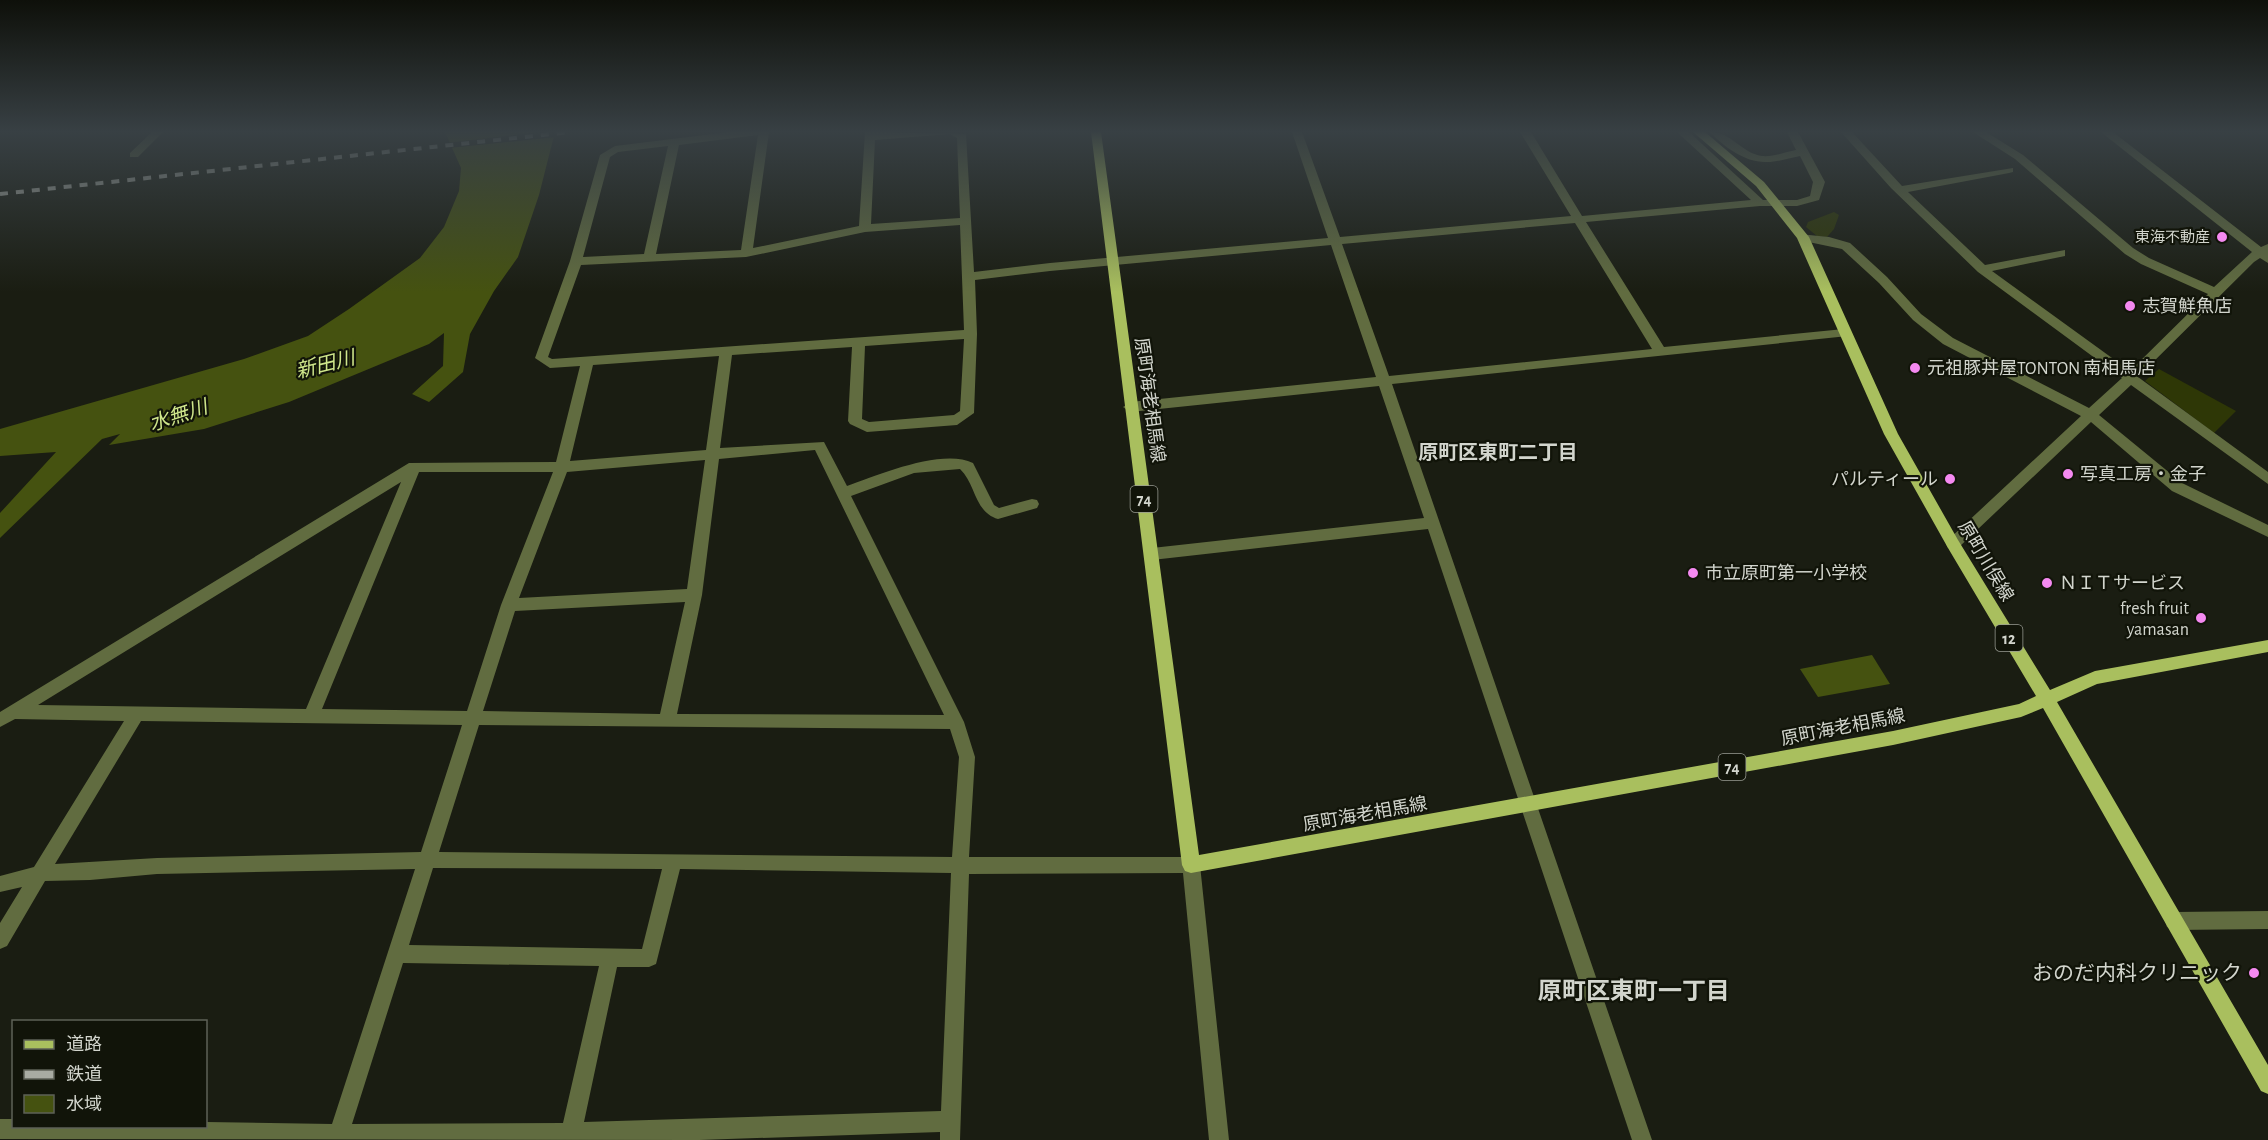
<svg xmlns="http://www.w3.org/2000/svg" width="2268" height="1140" font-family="'Alegreya Sans','Noto Sans JP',sans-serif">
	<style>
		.green { fill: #2e3706 }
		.water { fill: #455210 }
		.pier { fill: #1a1d12 }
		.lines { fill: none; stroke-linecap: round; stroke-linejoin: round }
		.minor { fill: #616c40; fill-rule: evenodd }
		.major { fill: #a9bf5e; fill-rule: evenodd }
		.rail { stroke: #a8aba2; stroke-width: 4; stroke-dasharray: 8 8; stroke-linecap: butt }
		.poi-dot { fill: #f489f0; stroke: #111409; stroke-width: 2 }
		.labels { text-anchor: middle; stroke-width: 4.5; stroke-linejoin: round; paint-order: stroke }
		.far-poi-label { font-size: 15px; fill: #d2d5cd; stroke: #111409; text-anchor: end }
		.shield { fill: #111409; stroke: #989b92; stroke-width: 1.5 }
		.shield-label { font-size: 16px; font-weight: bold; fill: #d2d5cd }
		.poi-label { font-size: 18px; fill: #d2d5cd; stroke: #111409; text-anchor: start }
		.street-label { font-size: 18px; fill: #d2d5cd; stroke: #111409 }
		.water-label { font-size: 20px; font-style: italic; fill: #cfe68b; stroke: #111409 }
		.neighbourhood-label { font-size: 20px; font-weight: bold; fill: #d2d5cd; stroke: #111409 }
		.near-poi-label { font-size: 21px; fill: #d2d5cd; stroke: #111409; text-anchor: end }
		.near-neighbourhood-label { font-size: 24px; font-weight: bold; fill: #d2d5cd; stroke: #111409 }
	</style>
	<rect width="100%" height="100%" fill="#1a1d12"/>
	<g class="green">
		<path d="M 1834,212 L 1839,215 L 1834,229 L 1827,237 L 1817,236 L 1806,227 L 1808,222 Z"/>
		<path d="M 2159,369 L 2236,411 L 2214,433 L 2145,381 Z"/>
	</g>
	<g class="water">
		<path d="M 445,132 L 555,132 L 539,195 L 518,257 L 494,291 L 470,334 L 463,372 L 429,402 L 412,394 L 443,366 L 444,333 L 429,344 L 289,402 L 204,429 L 109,445 L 120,434 L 102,439 L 0,538 L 0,513 L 56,452 L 0,456 L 0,429 L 244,359 L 308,336 L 349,309 L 420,258 L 444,227 L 459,191 L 461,168 Z"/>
		<path d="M 1872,655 L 1890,684 L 1818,697 L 1800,669 Z"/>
	</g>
	<path class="pier" d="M 540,132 L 558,132 L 557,137 L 449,148 L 446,143 Z"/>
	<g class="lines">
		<g class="minor">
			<path d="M 152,132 L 163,132 L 138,157 L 130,157 L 130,153 Z"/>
			<path d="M 729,132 L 769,132 L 753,248 L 859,226 L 865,132 L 966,134 L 974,272 L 1050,263 L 1328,238 L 1292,132 L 1302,132 L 1340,237 L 1571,216 L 1520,132 L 1531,132 L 1582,216 L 1751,200 L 1677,132 L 1689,132 L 1763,200 L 1797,200 L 1810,196 L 1813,182 L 1800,156 C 1789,158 1778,162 1767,162 C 1746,163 1724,147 1710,132 C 1732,132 1741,153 1762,156 C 1774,157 1785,152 1796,150 L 1787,132 L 1798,132 L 1825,182 L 1819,200 L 1797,206 L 1760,206 L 1586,222 L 1664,347 L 1844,329 L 1848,330 L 1850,333 L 1848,336 L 1392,384 L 1652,1140 L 1632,1140 L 1428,529 L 1152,560 L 1147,558 L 1145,554 L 1147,550 L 1152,548 L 1424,518 L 1379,386 L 1130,412 L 1123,407 L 1130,402 L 1376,377 L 1331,245 L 1050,271 L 975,280 L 977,334 L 974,413 L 957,425 L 867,432 L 850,424 L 848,421 L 852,347 L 732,355 L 720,448 L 824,442 L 847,486 C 878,475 942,448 973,463 L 994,505 L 999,508 L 1032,499 L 1037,500 L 1039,504 L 1037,508 L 998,519 C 974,512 976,484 960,469 L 914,473 L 851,496 L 964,722 L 975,757 L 969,857 L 1191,857 L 1197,859 L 1200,865 L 1229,1140 L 1209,1140 L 1183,873 L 969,874 L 960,1140 L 940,1140 L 940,1132 L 699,1140 L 0,1139 L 0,1119 L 14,1119 L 14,1126 L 206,1126 L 206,1122 L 332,1124 L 415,869 L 157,874 L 90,880 L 45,881 L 7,946 L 0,949 L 0,923 L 22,887 L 0,892 L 0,876 L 34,867 L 124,721 L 15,719 L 0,727 L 0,712 L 409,463 L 556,462 L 580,366 L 550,368 L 535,358 L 570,261 L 600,155 L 615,146 ZM 950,134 L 957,138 L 960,218 L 871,224 L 875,140 ZM 758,135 L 741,250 L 656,254 L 679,145 ZM 668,146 L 644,254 L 583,257 L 610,157 L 618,152 ZM 1575,223 L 1652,349 L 1389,376 L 1342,244 ZM 960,225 L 964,330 L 552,359 L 548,357 L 581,265 L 746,257 L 865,232 ZM 964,339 L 960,411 L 954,415 L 869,422 L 862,419 L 865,346 ZM 719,356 L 706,450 L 570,461 L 593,365 ZM 815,450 L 944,715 L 677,714 L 702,595 L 719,459 ZM 705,460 L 687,589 L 519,598 L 567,472 ZM 419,472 L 553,472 L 501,605 L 467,711 L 322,709 ZM 401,482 L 306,709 L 38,705 ZM 685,602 L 660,714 L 483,711 L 515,611 ZM 141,721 L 462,725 L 421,852 L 157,858 L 55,864 ZM 479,725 L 950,729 L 959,757 L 952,857 L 439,852 ZM 433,868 L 662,869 L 642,949 L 409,945 ZM 680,869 L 951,873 L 941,1111 L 584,1122 L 617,967 L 649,967 L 656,964 ZM 403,963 L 599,966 L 563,1123 L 352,1124 Z"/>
			<path d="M 1841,132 L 1852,132 L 1902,186 L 2013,168 L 2013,172 L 2009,173 L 1908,192 L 1985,265 L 2065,250 L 2065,256 L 1992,271 L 2130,371 L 2208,294 L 2141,264 L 2125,254 L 2015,159 L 1973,132 L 1986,132 L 2023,155 L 2133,248 L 2149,258 L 2214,287 L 2252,252 L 2101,132 L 2113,132 L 2261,247 L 2268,244 L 2268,263 L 2260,258 L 2254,262 L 2138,377 L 2268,472 L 2268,484 L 2131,385 L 2099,415 L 2182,483 L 2268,525 L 2268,537 L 2172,491 L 2091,422 L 1958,548 L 1948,548 L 1946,544 L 1948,540 L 2081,416 L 1943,344 L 1913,320 L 1879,283 L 1842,249 L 1799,240 L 1799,234 L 1829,237 L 1850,243 L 1887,277 L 1921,314 L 1953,338 L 2089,408 L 2122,378 L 1978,272 L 1891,188 Z"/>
			<path d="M 2268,911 L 2268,929 L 2174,930 L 2167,927 L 2165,921 L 2167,915 L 2174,912 Z"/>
		</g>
		<path class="major" d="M 1091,132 L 1101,132 L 1199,855 L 1893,731 L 2019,704 L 2036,696 L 1948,548 L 1884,434 L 1797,238 L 1756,186 L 1693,132 L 1705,132 L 1764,182 L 1809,237 L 1898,434 L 1958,540 L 2050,690 L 2095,671 L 2268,640 L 2268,652 L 2097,684 L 2057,702 L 2268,1065 L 2268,1094 L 2261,1091 L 2043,708 L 2021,717 L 1893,745 L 1191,873 L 1185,871 L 1182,865 Z"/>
		<path class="rail" d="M 0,194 L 570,132"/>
	</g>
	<linearGradient id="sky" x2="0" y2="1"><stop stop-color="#0e100a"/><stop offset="0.45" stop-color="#384044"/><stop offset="1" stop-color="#384044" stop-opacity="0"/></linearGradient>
	<rect width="2268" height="292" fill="url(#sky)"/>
	<g class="poi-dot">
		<circle cx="2222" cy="237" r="6"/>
		<circle cx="2130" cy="306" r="6"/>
		<circle cx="1915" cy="368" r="6"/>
		<circle cx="2068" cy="474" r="6"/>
		<circle cx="1950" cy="479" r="6"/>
		<circle cx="1693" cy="573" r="6"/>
		<circle cx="2047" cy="583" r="6"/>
		<circle cx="2201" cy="618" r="6"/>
		<circle cx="2254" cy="973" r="6"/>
	</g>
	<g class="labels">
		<g class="far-poi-label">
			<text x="2210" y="242">東海不動産</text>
		</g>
		<g class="shield">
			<rect x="1130.5" y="486" width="27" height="26" rx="4.5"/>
			<rect x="1995.5" y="625" width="27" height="26" rx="4.5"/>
			<rect x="1718.5" y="754" width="27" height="26" rx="4.5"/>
		</g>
		<g class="shield-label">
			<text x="1144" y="505">74</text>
			<text x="2009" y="644">12</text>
			<text x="1732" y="773">74</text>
		</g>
		<g class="poi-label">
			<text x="2142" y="312">志賀鮮魚店</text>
			<text x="1927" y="374">元祖豚丼屋TONTON 南相馬店</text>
			<text x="2080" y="480">写真工房・金子</text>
			<text x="1938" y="485" text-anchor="end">パルティール</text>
			<text x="1705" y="579">市立原町第一小学校</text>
			<text x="2059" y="589">ＮＩＴサービス</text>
			<text x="2189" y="614" text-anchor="end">fresh fruit<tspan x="2189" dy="21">yamasan</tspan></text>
		</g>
		<g class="street-label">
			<text transform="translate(1150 400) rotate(82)" y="6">原町海老相馬線</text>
			<text transform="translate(1986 561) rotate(59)" y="6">原町川俣線</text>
			<text transform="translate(1843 727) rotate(-11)" y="6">原町海老相馬線</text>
			<text transform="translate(1365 814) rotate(-10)" y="6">原町海老相馬線</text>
		</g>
		<g class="water-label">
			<text transform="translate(325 364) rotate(-14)" y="7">新田川</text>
			<text transform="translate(178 415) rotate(-18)" y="7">水無川</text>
		</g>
		<g class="neighbourhood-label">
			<text x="1498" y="459">原町区東町二丁目</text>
		</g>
		<g class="near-poi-label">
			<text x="2242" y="980">おのだ内科クリニック</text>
		</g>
		<g class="near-neighbourhood-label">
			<text x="1634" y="999">原町区東町一丁目</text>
		</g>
	</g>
	<rect x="12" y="1020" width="195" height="108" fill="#111409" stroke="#5e6157" stroke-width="1.5"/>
	<rect x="24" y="1040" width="30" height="9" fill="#a9bf5e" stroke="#5e6157" stroke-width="1.5"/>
	<text x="66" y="1050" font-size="18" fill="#d2d5cd">道路</text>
	<rect x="24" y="1070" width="30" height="9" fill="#a8aba2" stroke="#5e6157" stroke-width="1.5"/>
	<text x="66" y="1080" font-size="18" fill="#d2d5cd">鉄道</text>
	<rect x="24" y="1095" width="30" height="18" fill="#455210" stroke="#5e6157" stroke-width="1.5"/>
	<text x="66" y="1110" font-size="18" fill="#d2d5cd">水域</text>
</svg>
